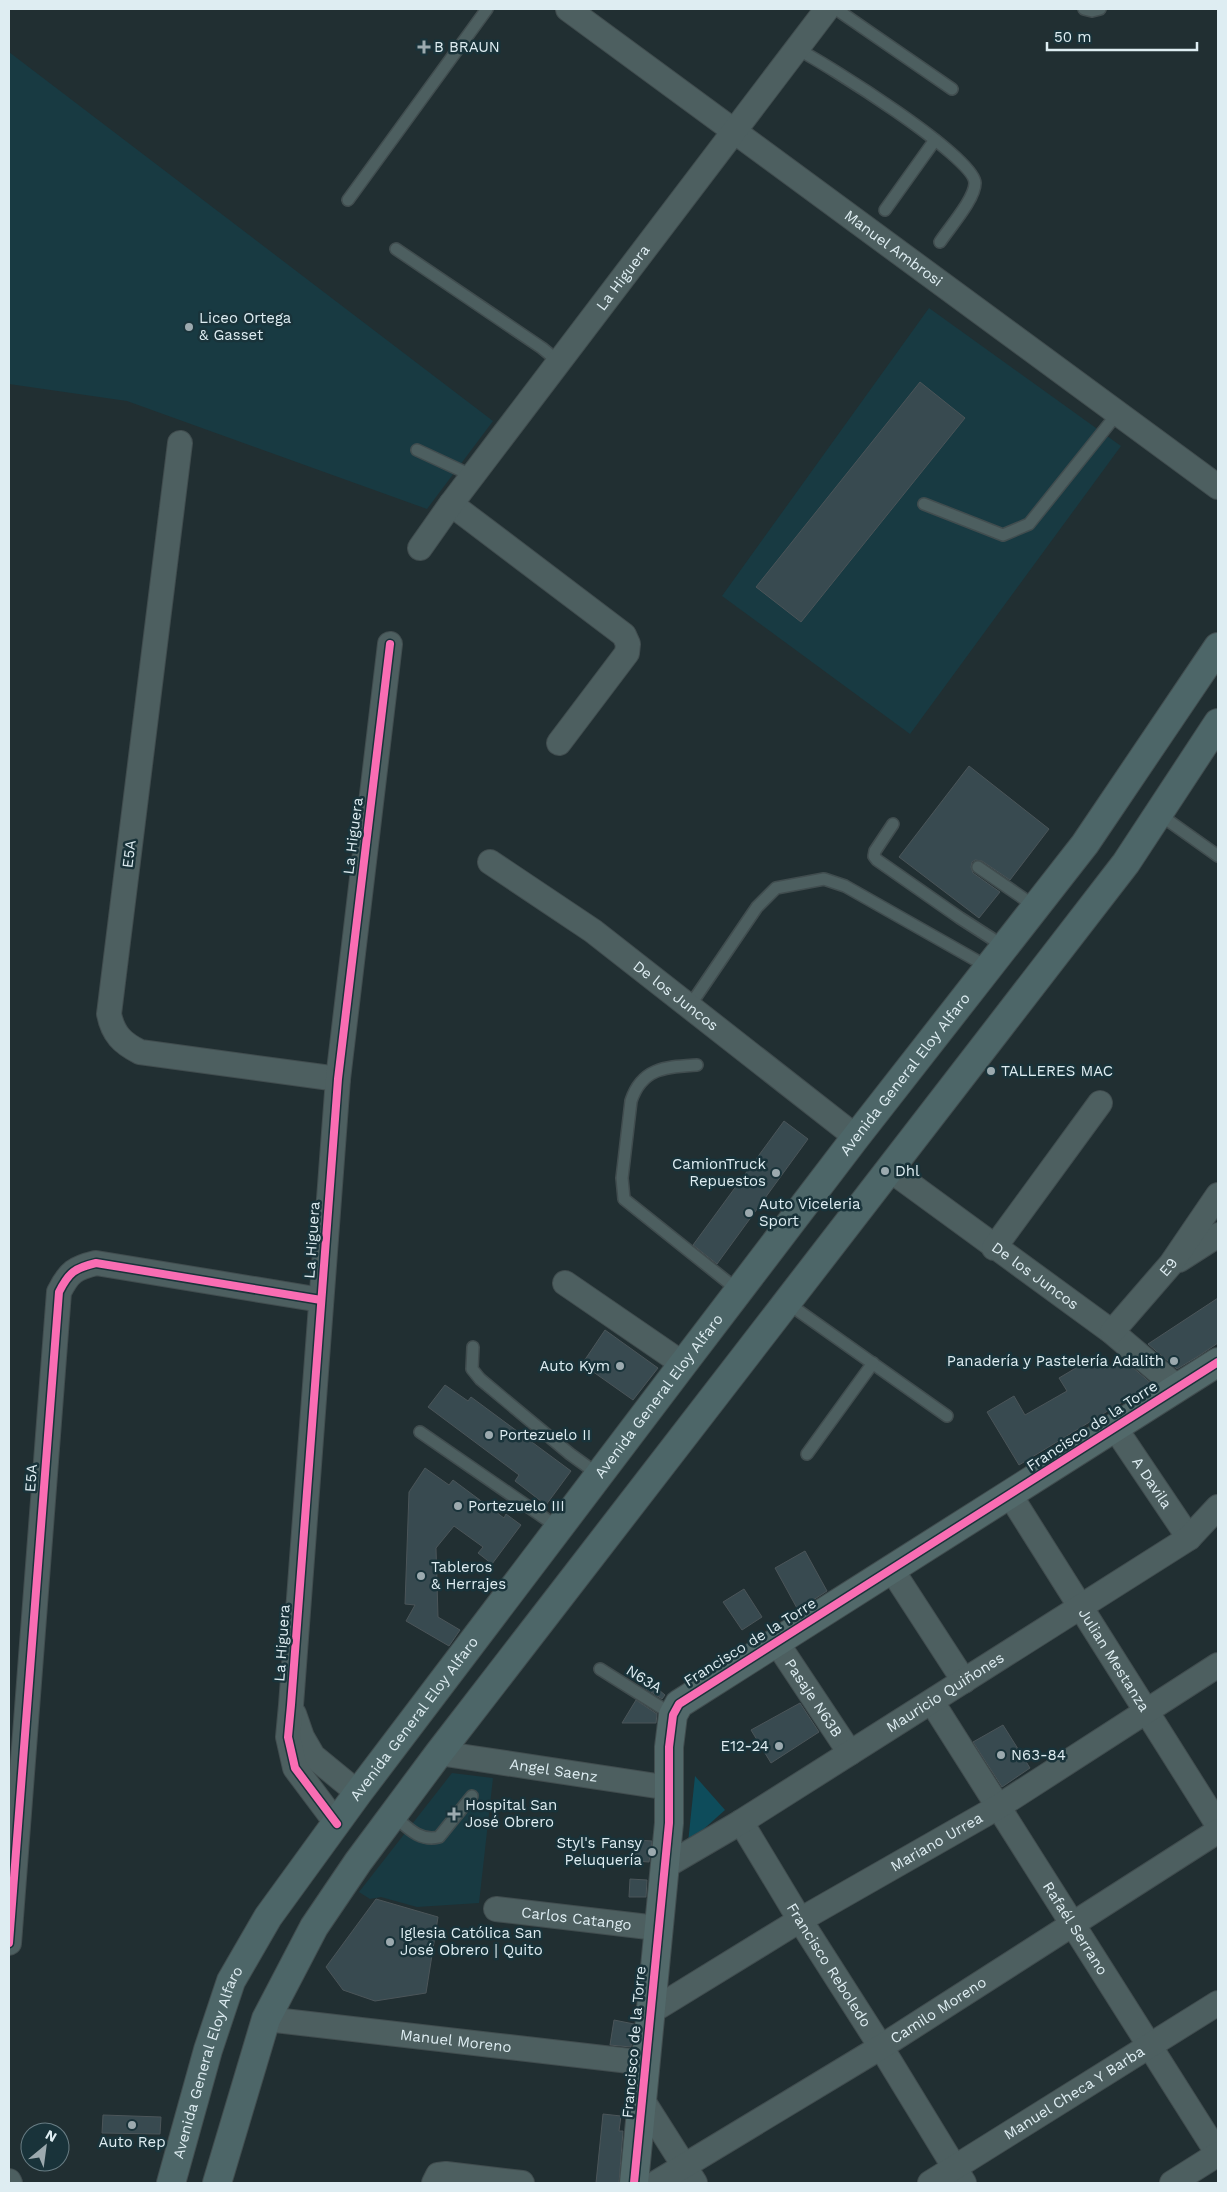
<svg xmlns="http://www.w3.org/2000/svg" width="1227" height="2192" font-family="'Work Sans',sans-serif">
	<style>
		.built { fill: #183a42 }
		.green { fill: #0e4c5b }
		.building { fill: #384a50; stroke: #4b5559 }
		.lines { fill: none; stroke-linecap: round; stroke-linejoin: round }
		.lane-casing { stroke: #414d4f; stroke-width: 14 }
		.street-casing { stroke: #414d4f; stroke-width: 26 }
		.secondary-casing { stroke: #414d4f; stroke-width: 30 }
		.primary-casing { stroke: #414d4f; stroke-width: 30 }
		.lane { stroke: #4d5f60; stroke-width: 11 }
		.street { stroke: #4d5f60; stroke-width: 24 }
		.secondary { stroke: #52696a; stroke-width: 28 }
		.primary { stroke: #4d6668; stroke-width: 28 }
		.cycleway-casing { stroke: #19333a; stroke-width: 11 }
		.cycleway { stroke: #f96db3; stroke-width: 8 }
		.poi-dot { fill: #9caaaf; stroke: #19333a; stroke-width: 2 }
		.labels { text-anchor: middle; stroke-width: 5; stroke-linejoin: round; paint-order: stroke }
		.poi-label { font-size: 15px; fill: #deedf2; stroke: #19333a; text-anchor: start }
		.street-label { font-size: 15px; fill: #deedf2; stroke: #19333a }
	</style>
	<rect width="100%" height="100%" fill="#212f32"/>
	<g class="built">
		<path d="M 9,52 L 493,421 L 427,509 L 127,401 L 9,384 Z"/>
		<path d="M 929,308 L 1121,446 L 910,734 L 722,596 Z"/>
		<path d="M 452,1773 L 493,1778 L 479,1903 L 417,1907 L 381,1897 L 370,1899 L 359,1892 Z"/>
	</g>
	<path class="green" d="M 695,1776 L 725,1810 L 688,1843 Z"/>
	<g class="building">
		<path d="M 920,382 L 965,418 L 801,622 L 756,587 Z"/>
		<path d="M 969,766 L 1049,829 L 1010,880 L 982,861 L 975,860 L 972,862 L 971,867 L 973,873 L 1000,892 L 979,918 L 899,857 Z"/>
		<path d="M 784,1121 L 808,1139 L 717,1264 L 693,1245 Z"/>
		<path d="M 1218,1298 L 1218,1343 L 1197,1357 L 1177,1369 L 1148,1344 Z"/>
		<path d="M 605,1330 L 658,1368 L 633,1400 L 582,1364 Z"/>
		<path d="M 1096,1356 L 1104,1369 L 1124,1360 L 1152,1384 L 1019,1465 L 987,1412 L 1014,1396 L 1025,1415 L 1067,1391 L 1059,1378 Z"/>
		<path d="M 445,1385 L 468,1401 L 471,1397 L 571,1471 L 546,1505 L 515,1481 L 519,1475 L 428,1407 Z"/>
		<path d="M 425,1468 L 449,1485 L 453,1480 L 504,1518 L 506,1514 L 521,1525 L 492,1564 L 478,1553 L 483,1547 L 454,1526 L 436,1548 L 438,1617 L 460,1630 L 449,1646 L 406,1621 L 415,1605 L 405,1604 L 409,1492 Z"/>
		<path d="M 805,1551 L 827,1591 L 798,1610 L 775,1568 Z"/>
		<path d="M 744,1589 L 762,1617 L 742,1630 L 723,1602 Z"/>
		<path d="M 647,1680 L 665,1695 L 662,1699 L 643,1687 Z"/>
		<path d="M 636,1700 L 657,1714 L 656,1723 L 622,1723 Z"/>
		<path d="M 800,1703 L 819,1732 L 771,1763 L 751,1730 Z"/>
		<path d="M 1003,1725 L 1030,1768 L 1002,1787 L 973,1742 Z"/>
		<path d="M 636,1840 L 652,1841 L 649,1862 L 635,1861 Z"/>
		<path d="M 630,1879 L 647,1880 L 646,1897 L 629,1897 Z"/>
		<path d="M 376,1899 L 438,1917 L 426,1993 L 375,2001 L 343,1990 L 326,1967 Z"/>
		<path d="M 614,2020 L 634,2024 L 631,2047 L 610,2045 Z"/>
		<path d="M 603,2114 L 621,2116 L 619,2131 L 623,2131 L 619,2183 L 596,2183 Z"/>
		<path d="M 103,2115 L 161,2117 L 160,2134 L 102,2133 Z"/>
	</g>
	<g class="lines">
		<defs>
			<g id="lane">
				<path d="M 836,9 L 952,89"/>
				<path d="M 1084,9 L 1092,11 L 1100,9"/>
				<path d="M 797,49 C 825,63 975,157 975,183 C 975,199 949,228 940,242"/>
				<path d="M 348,200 L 487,9"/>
				<path d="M 885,210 L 935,140"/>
				<path d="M 396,249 L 542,348 L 559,362"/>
				<path d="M 417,450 L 473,476"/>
				<path d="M 924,504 L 1003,535 L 1029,524 L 1117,414"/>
				<path d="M 1159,814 L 1218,856"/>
				<path d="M 893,824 L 875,851 L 874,856 L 877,860 L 960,918 L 1005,947"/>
				<path d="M 978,867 L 1036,907"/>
				<path d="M 689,1007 L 757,907 L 776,888 L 824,879 L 845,886 L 988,967"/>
				<path d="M 697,1065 C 667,1067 642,1067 631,1101 L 622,1178 L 624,1199 L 739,1291"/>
				<path d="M 786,1302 L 947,1416"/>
				<path d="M 473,1347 L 472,1369 L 480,1379 L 570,1454 L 599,1475"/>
				<path d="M 420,1432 L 559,1528"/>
				<path d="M 807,1454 L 873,1363"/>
				<path d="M 600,1669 L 673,1715"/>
				<path d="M 393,1815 C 407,1827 419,1842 439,1837 L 472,1796"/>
			</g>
			<g id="street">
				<path id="s1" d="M 568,9 L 1218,487"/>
				<path d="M 180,443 L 109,1014 C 113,1034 122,1043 140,1052 L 338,1079"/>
				<path d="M 451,504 L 624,635 L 628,644 L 627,653 L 559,743"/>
				<path id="s2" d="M 420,548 L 451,504 L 827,9"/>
				<path id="s3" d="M 490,862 L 593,931 L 856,1137"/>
				<path id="s4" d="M 889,1169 L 1112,1332 L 1178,1388"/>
				<path d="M 994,1248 L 1100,1103"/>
				<path d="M 1179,1260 L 1218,1235"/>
				<path d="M 565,1283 L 683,1364"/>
				<path id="s5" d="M 1112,1332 L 1171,1264 L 1218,1195"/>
				<path id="s6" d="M 1115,1428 L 1189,1538"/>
				<path id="s7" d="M 1010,1495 L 1218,1825"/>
				<path d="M 892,1570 L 964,1681"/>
				<path id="s8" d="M 777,1643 L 850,1753"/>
				<path id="s9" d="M 932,1702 L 1218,2154"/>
				<path d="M 294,1714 L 302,1737 L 313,1756 L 358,1793"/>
				<path id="s10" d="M 439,1753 L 670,1788"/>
				<path id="s11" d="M 741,1822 L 800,1920 L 881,2047 L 964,2183"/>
				<path d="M 337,1824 L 295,1768 L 288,1737 L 291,1705 L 338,1079 L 390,644"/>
				<path id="s12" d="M 664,1867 L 741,1822 L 1189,1538 L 1218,1507"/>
				<path id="s13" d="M 496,1909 L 657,1928"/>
				<path d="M 9,1943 L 59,1292 C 69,1272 75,1268 96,1263 L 321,1300"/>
				<path id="s14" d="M 652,2011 L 800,1920 L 998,1807 L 1218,1665"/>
				<path id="s15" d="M 266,2019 L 647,2063"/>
				<path d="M 643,2101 L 695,2183"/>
				<path d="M 9,2181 L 10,2183"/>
				<path d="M 434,2183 L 438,2175 L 446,2174 L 522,2183"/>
				<path id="s16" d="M 656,2183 L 881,2047 L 1218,1831"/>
				<path id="s17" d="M 930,2183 L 1218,2003"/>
				<path d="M 1172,2183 L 1218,2154"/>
			</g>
			<path id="secondary" d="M 634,2183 L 669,1823 L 669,1747 L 673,1715 L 679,1704 L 1218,1362"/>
			<g id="primary">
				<path id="s18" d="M 171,2183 L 208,2050 L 231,1981 L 268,1917 L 358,1793 L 683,1364 L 856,1137 L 1085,844 L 1218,647"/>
				<path d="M 217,2183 L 266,2019 L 314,1927 L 358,1862 L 439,1753 L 1126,863 L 1218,723"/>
			</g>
		</defs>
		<use href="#lane" class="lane-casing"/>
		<use href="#street" class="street-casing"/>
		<use href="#secondary" class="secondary-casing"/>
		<use href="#primary" class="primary-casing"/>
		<use href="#lane" class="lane"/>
		<use href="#street" class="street"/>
		<use href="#secondary" class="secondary"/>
		<use href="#primary" class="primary"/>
		<defs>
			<g id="cycleway">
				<path d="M 337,1824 L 295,1768 L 288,1737 L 291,1705 L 338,1079 L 390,644"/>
				<path d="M 9,1943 L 59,1292 C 69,1272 75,1268 96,1263 L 321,1300"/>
				<path d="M 634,2183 L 669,1823 L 669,1747 L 673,1715 L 679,1704 L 1218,1362"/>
			</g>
		</defs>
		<use href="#cycleway" class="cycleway-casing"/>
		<use href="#cycleway" class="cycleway"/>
	</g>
	<g class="poi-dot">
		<path d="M421.5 39.5h5v5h5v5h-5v5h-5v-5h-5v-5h5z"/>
		<circle cx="189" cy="327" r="5"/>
		<circle cx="991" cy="1071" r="5"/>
		<circle cx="885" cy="1171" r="5"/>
		<circle cx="776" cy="1173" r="5"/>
		<circle cx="749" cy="1213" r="5"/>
		<circle cx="1174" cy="1361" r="5"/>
		<circle cx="620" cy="1366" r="5"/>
		<circle cx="489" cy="1435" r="5"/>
		<circle cx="458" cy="1506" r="5"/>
		<circle cx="421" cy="1576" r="5"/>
		<circle cx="779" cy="1746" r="5"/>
		<circle cx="1001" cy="1755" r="5"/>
		<path d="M451.5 1806.5h5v5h5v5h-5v5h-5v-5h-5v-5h5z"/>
		<circle cx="652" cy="1852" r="5"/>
		<circle cx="390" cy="1942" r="5"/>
		<circle cx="132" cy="2125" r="5"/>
	</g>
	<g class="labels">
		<g class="poi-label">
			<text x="434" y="52">B BRAUN</text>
			<text x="199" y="323">Liceo Ortega<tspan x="199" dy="17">&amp; Gasset</tspan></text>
			<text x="1001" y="1076">TALLERES MAC</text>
			<text x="766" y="1169" text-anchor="end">CamionTruck<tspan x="766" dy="17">Repuestos</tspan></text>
			<text x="895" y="1176">Dhl</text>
			<text x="759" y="1209">Auto Viceleria<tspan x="759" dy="17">Sport</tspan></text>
			<text x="1164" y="1366" text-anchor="end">Panadería y Pastelería Adalith</text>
			<text x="610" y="1371" text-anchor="end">Auto Kym</text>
			<text x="499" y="1440">Portezuelo II</text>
			<text x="468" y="1511">Portezuelo III</text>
			<text x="431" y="1572">Tableros<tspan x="431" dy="17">&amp; Herrajes</tspan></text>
			<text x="769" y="1751" text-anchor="end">E12-24</text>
			<text x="1011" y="1760">N63-84</text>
			<text x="465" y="1810">Hospital San<tspan x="465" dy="17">José Obrero</tspan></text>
			<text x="642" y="1848" text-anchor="end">Styl's Fansy<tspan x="642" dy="17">Peluquería</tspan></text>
			<text x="400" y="1938">Iglesia Católica San<tspan x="400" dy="17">José Obrero | Quito</tspan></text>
			<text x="132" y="2147" text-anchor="middle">Auto Rep</text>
		</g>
		<g class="street-label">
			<text dy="5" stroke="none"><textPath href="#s1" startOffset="404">Manuel Ambrosi</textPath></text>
			<text dy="5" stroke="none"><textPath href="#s2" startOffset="338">La Higuera</textPath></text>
			<text transform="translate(353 836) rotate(-83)" y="5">La Higuera</text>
			<text transform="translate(129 854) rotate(-83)" y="5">E5A</text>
			<text dy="5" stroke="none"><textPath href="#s3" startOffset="229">De los Juncos</textPath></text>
			<text dy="5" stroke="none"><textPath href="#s18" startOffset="1341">Avenida General Eloy Alfaro</textPath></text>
			<text transform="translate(312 1240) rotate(-86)" y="5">La Higuera</text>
			<text dy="5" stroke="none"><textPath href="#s5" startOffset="86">E9</textPath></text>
			<text dy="5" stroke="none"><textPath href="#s4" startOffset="181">De los Juncos</textPath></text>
			<text dy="5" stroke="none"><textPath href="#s18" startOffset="936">Avenida General Eloy Alfaro</textPath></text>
			<text transform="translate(1092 1426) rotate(-33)" y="5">Francisco de la Torre</text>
			<text transform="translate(31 1478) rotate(-86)" y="5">E5A</text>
			<text dy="5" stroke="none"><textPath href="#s6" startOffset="66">A Davila</textPath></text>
			<text transform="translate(750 1642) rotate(-32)" y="5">Francisco de la Torre</text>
			<text transform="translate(282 1643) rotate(-86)" y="5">La Higuera</text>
			<text dy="5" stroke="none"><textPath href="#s7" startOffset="195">Julian Mestanza</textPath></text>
			<text transform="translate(644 1679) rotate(32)" y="5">N63A</text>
			<text dy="5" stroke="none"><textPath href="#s12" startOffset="331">Mauricio Quiñones</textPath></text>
			<text dy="5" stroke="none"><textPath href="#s8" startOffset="66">Pasaje N63B</textPath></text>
			<text dy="5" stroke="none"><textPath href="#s18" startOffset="531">Avenida General Eloy Alfaro</textPath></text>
			<text dy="5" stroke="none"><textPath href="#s10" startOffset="116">Angel Saenz</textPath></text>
			<text dy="5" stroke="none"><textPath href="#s14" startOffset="331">Mariano Urrea</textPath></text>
			<text dy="5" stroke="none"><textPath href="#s13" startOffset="81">Carlos Catango</textPath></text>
			<text dy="5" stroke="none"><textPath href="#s9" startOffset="268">Rafaél Serrano</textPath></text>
			<text dy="5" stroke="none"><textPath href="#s11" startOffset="168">Francisco Reboledo</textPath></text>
			<text dy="5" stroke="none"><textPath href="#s16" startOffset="331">Camilo Moreno</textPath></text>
			<text dy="5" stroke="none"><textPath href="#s15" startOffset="191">Manuel Moreno</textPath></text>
			<text transform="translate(634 2042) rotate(-85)" y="5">Francisco de la Torre</text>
			<text dy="5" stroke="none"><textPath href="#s18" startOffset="126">Avenida General Eloy Alfaro</textPath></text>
			<text dy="5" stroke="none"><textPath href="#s17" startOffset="170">Manuel Checa Y Barba</textPath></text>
		</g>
	</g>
	<rect width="1227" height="2192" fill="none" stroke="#deedf2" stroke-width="20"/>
	<g transform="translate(45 2147) rotate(29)"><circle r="24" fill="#19333a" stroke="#687d84"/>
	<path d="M0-4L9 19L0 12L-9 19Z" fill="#9caaaf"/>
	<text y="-8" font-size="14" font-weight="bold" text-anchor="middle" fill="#deedf2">N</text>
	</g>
	<path d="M1047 42v8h150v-8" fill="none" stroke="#deedf2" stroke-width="2.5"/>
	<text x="1054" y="42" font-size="15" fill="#deedf2" stroke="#19333a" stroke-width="4" paint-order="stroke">50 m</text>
</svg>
